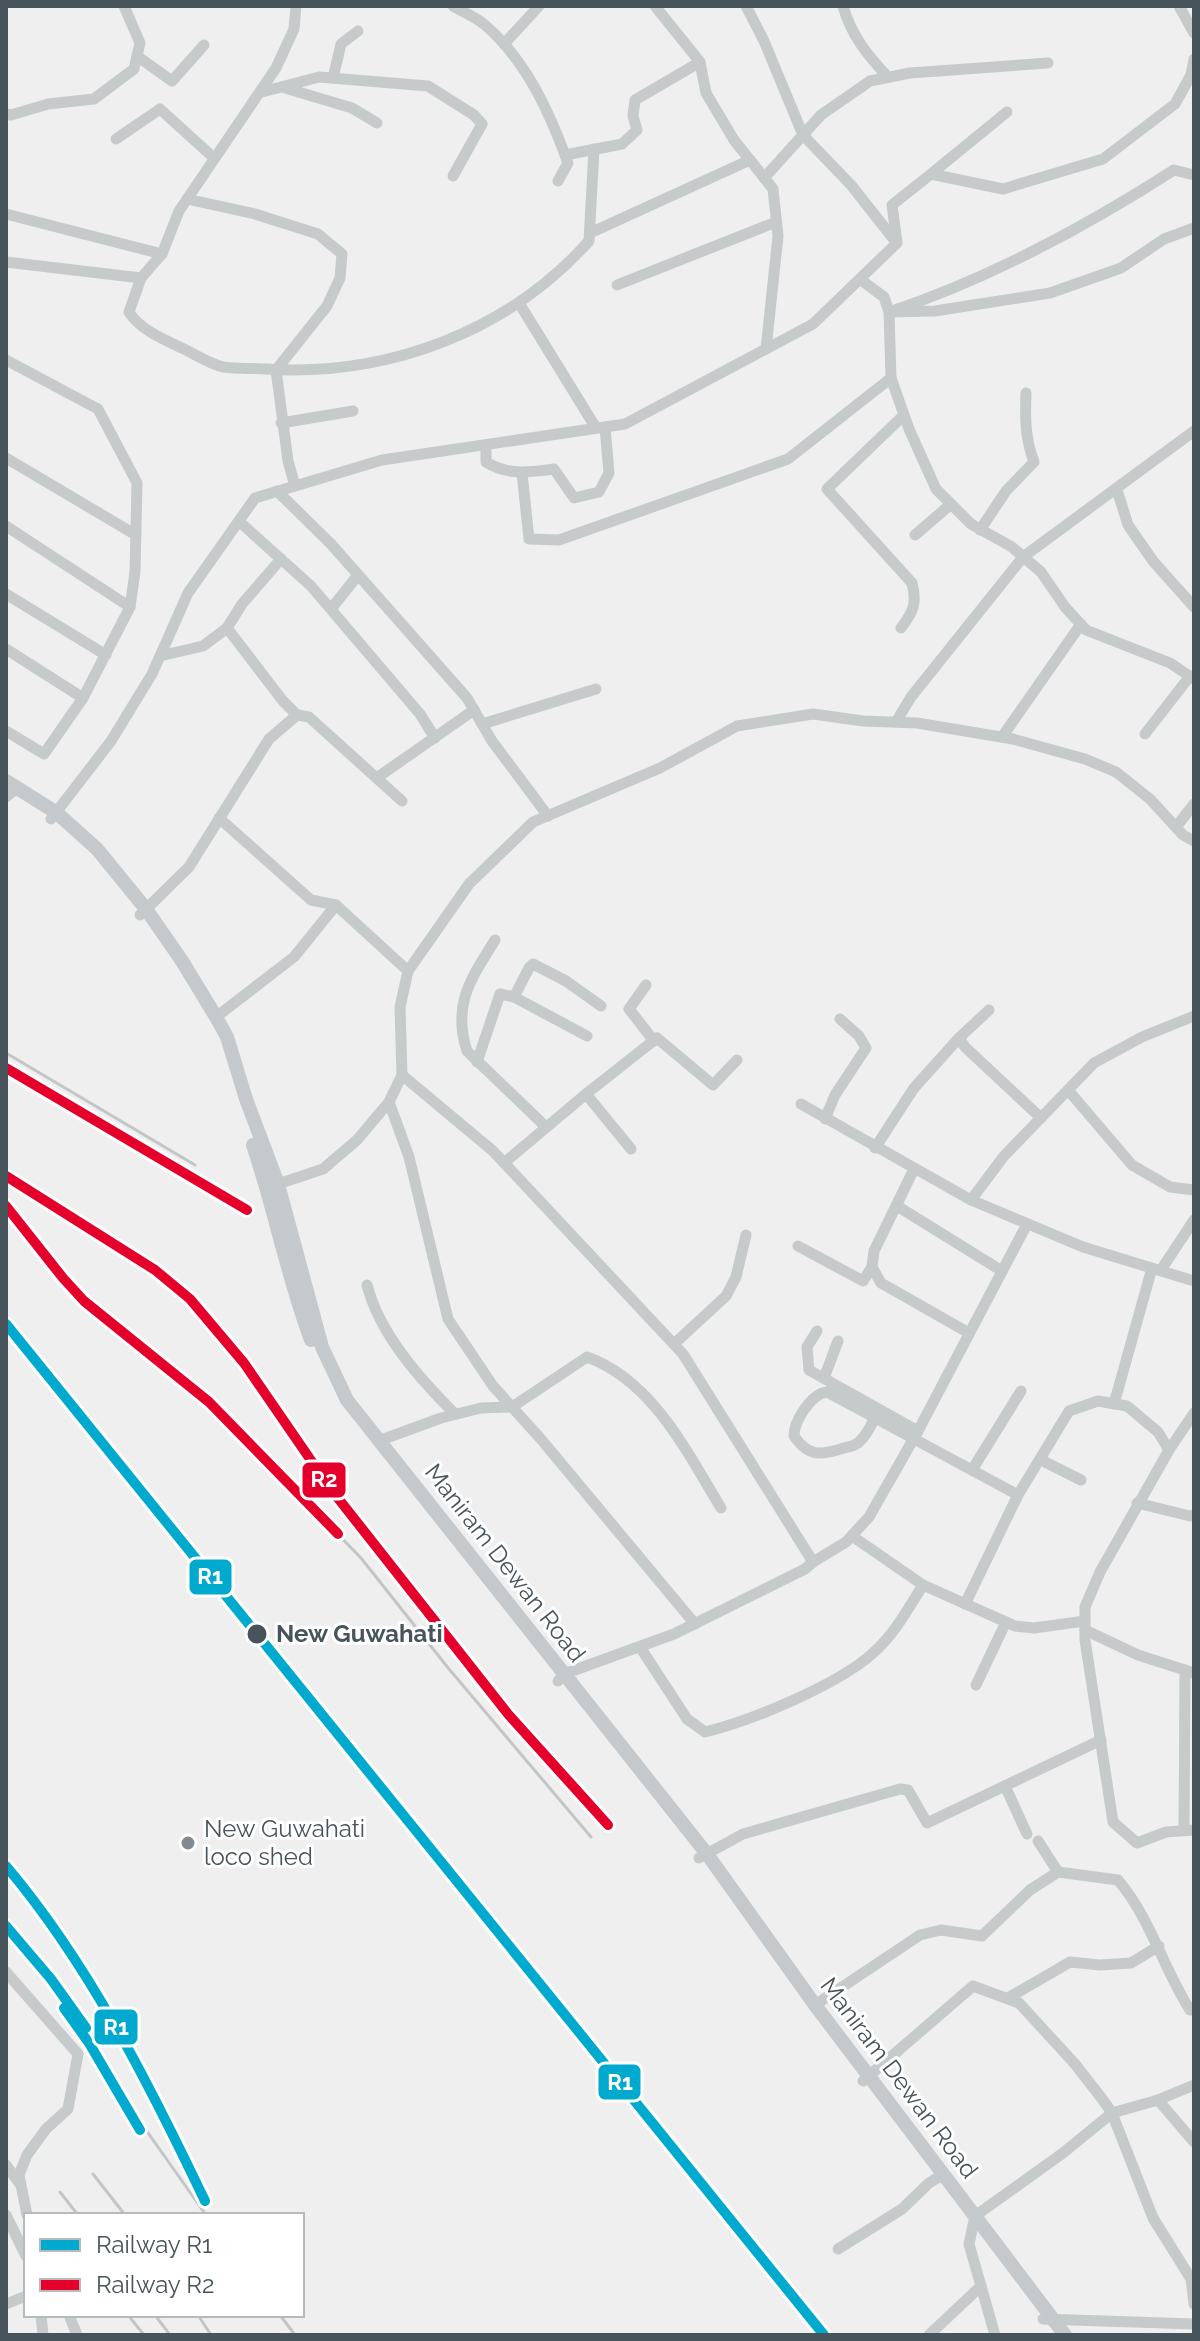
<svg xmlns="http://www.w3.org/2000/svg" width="1200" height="2341" font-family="Raleway,sans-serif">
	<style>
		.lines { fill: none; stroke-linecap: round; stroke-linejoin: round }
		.minor { stroke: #c7cacb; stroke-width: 11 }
		.major { stroke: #c5c9cb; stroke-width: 14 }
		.rail { stroke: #c3c5c6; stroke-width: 3 }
		.rail-1-casing { stroke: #fff; stroke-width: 16 }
		.rail-2-casing { stroke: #fff; stroke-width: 16 }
		.rail-1 { stroke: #00a9ce; stroke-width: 10 }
		.rail-2 { stroke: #e4002b; stroke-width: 10 }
		.stop-dot { fill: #47545b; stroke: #fff; stroke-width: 3 }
		.poi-dot { fill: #828a8f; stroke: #fff; stroke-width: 3 }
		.labels { text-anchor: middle; stroke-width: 6; stroke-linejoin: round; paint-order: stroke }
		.street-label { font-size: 24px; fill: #47545b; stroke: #fff }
		.stop-label { font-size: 24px; font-weight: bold; fill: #47545b; stroke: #fff; text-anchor: start }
		.poi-label { font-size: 24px; fill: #47545b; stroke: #fff; text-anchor: start }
		.line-badge { stroke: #fff; stroke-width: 3 }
		.badge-label { font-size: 22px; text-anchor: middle; font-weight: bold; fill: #fff }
	</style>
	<rect width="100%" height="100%" fill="#f0efef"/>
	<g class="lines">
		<g class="minor">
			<path d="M 296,6 L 294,29 L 276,68 L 179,211 L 162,254 L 141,278 L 129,312 C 140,330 165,340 184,349 C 196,355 210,364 223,367 C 236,369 252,368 265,369 C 387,377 508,332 589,241 L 594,149"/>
			<path d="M 453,6 C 463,12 476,17 485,25 C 526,60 550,113 568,163 L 558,181"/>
			<path d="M 655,6 L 700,62 L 706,93 L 734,140 L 773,189 L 778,236 L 766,349"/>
			<path d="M 746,6 L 764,41 L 803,135 L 851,185 L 896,242"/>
			<path d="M 843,6 C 851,35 868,56 888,77"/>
			<path d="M 1179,6 L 1194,33"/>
			<path d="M 504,44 L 539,6"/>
			<path d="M 137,56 L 172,81 L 204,45"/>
			<path d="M 333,78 L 341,44 L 358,31"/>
			<path d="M 285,88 L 352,108 L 377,123"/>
			<path d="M 262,92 L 319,77 L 428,86 L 474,115 L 482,124 L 453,176"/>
			<path d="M 6,114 L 11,115 L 48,104 L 94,99 L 134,69 L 140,43 L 124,6"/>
			<path d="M 116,139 L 160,109 L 214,158"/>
			<path d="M 565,155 L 622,144 L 637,130 L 633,116 L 635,100 L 700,62"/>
			<path d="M 931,174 L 1007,112"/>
			<path d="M 1194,175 L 1174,170 C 1085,227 989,279 889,312 L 935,311 L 1050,293 L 1121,268 L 1164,239 L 1194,228"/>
			<path d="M 764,178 L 821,115 L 870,81 L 910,73 L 1048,63"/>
			<path d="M 187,199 L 255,214 L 318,234 L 342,254 L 340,278 L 327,306 L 276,370 L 288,461 L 295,486"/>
			<path d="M 6,214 L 162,254"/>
			<path d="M 590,233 L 750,160"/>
			<path d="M 6,262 L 141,278"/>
			<path d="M 861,280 L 884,297 L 889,312 L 891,378 L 909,429 L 936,489 L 971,524 L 1012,547 L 1041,572 L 1065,607 L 1086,630 L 1170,663 L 1194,679"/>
			<path d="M 617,285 L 776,222"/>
			<path d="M 519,303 L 596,428"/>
			<path d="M 6,360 L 98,409 L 137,483 L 135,572 L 130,607 L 83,698 L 44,754 L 6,731"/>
			<path d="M 281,423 L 353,411"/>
			<path d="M 486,445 L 486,462 C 508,476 530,472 554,469 L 574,498 L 599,492 L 609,473 L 605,427"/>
			<path d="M 6,458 L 136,535"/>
			<path d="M 522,473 L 529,539 L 559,540 L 788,459 L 891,378"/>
			<path d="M 1117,490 L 1128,525 L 1153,561 L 1194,607"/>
			<path d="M 277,491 L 331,544 L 467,698 L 492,741 L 548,816"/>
			<path d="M 242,524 L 311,586 L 420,714 L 435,738"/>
			<path d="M 6,526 L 130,607"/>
			<path d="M 980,530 L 1006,491 L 1034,462 C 1025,438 1025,418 1026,393"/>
			<path d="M 915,535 L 951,504"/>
			<path d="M 6,594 L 106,655"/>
			<path d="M 331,609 L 358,575"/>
			<path d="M 227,628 L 283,701 L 297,715"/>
			<path d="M 901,628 C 914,611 917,603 912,583 L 827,489 L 904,415"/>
			<path d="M 6,649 L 83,698"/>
			<path d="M 160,656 L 203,646 L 227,628 L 242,604 L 281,559"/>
			<path d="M 896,722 L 911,697 L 1023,557 L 1194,431"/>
			<path d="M 482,724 L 596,689"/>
			<path d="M 1145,734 L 1190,676"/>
			<path d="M 1002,737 L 1081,624"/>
			<path d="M 378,777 L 474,710"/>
			<path d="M 6,797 L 17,788"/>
			<path d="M 219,818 L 311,900 L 336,905 L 408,971"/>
			<path d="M 51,819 L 111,741 L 152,674 L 188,593 L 255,498 L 382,460 L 625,424 L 813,324 L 897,243 L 892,205 L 931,174 L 1003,189 L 1103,159 L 1175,104 L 1191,75 L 1194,59"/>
			<path d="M 1176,827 L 1194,804"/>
			<path d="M 140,915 L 189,867 L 269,739 L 297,715 L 309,717 L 402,801"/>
			<path d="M 495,940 C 471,979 452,1004 467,1051 L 546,1127"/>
			<path d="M 646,985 L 629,1009 L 654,1041"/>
			<path d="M 514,997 L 529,968 L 533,964 L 566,981 L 601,1006"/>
			<path d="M 989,1010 L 959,1038 L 965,1047 L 1041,1118"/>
			<path d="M 216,1017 L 294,957 L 336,905"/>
			<path d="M 477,1062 L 500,994 L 514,997 L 587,1036"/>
			<path d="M 402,1075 L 493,1151 L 683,1354 L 813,1562"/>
			<path d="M 1068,1090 L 1132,1165 L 1170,1187 L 1194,1190"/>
			<path d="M 586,1094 L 631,1149"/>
			<path d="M 389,1102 L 409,1157 L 448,1319 L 493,1386 L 540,1438 L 695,1624"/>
			<path d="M 801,1104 L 971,1200 L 1083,1247 L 1194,1281"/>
			<path d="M 825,1119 L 835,1095 L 866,1048 L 859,1036 L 840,1019"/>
			<path d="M 875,1148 L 914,1088 L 959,1038"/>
			<path d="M 504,1163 L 586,1094 L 657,1038 L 713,1085 L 737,1060"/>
			<path d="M 914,1169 L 874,1251 L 872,1267 L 881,1283 L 969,1333"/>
			<path d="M 278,1184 L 323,1169 L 357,1140 L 389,1102 L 402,1075 L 400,1007 L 408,971 L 469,884 L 533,822 L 660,768 L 737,726 L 813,714 L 863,721 L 917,723 L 1013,739 L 1085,759 L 1116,772 L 1150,799 L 1183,835 L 1194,841"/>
			<path d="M 971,1200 L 1004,1156 L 1094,1063 L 1142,1037 L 1194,1016"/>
			<path d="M 897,1206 L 1002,1271"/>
			<path d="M 798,1246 L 863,1281 L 872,1267"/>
			<path d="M 1161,1270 L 1194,1220"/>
			<path d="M 367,1285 C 380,1335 420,1379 455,1414"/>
			<path d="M 817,1331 L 807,1347 L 809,1370 L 918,1431"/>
			<path d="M 674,1344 L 726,1296 L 736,1277 L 746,1235"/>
			<path d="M 824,1378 L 838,1341"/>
			<path d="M 1114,1404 L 1152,1268"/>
			<path d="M 875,1418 C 871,1425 867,1434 861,1440 C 857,1445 850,1447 844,1448 C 822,1455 809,1458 794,1436 C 794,1421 811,1394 827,1392 L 1018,1495"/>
			<path d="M 381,1440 L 441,1418 L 481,1408 L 512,1407 L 587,1357 C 652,1380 687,1452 721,1508"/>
			<path d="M 1169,1450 L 1194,1413"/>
			<path d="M 1041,1460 L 1081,1480"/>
			<path d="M 972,1470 L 1021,1391"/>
			<path d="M 1137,1503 L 1190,1516 L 1194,1515"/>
			<path d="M 852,1536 L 923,1585 L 1015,1626 L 1034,1628 L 1085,1621"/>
			<path d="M 965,1604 L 1018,1495 L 1069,1411 L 1098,1401 L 1127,1406 L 1158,1432 L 1169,1450 L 1100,1572 L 1085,1607 L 1085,1640 L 1113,1822 L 1137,1843 L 1166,1832 L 1194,1830"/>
			<path d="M 1085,1630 L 1138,1655 L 1194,1673"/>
			<path d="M 640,1647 L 687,1719 L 705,1732 C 751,1721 837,1685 872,1654 C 894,1635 908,1609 923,1585"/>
			<path d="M 558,1681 L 564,1674 L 674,1634 L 805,1569 L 813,1562 L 846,1542 L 869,1517 L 918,1431 L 1027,1224"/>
			<path d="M 976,1685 L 1006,1622"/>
			<path d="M 1005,1786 L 1027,1834"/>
			<path d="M 1184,1830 L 1185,1670"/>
			<path d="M 1038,1841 L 1058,1872"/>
			<path d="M 699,1858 L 743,1834 L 900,1789 L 908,1790 L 927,1823 L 1101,1740"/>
			<path d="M 6,1972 L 78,2054 L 68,2109 L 46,2129 L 27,2155 L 19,2175 L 27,2215"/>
			<path d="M 1008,1998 L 1070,1962 L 1100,1965 L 1131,1963 L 1159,1946"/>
			<path d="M 815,2005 L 920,1935 L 941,1930 L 982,1936 L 1030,1890 L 1058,1872 L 1118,1880 C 1151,1919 1163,1968 1190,2010 L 1194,2007"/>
			<path d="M 863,2081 L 973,1986 L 1019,2003 L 1075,2064 L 1103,2100 L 1112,2113 L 1153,2218 L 1191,2279 L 1194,2304"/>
			<path d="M 1158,2100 L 1194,2142"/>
			<path d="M 6,2165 L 20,2184"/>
			<path d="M 6,2215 L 26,2256"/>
			<path d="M 838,2249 L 902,2209 L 929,2183 L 944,2174"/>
			<path d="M 6,2304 L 26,2296"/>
			<path d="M 41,2315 L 43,2335"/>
			<path d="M 69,2315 L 77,2335"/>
			<path d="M 1043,2319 L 1194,2324"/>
			<path d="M 929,2335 L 981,2286"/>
			<path d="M 995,2335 L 969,2244 L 975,2216 L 1063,2153 L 1112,2113 L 1158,2100 L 1194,2085"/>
		</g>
		<g class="major">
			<path d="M 6,781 L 57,813 L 97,849 L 146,909 L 182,961 L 216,1017 L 227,1037 L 246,1099 L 278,1184 L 322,1347 L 347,1400 L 707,1854 L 815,2005 L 1065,2335"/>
			<path d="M 253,1145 C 275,1210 287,1276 311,1340"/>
		</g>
		<g class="rail">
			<path d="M 6,1053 L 195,1165"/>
			<path d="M 6,1068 L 247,1210"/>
			<path d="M 6,1176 L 155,1270 L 190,1299 L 244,1363 L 330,1488 L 508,1714 L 608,1825"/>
			<path d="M 6,1206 L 63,1278 L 84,1301 L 209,1402 L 361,1558 L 449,1669 L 591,1837"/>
			<path d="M 6,1866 C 89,1964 150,2086 205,2201"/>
			<path d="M 6,1926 L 51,1979 L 94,2040 L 146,2130 L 206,2215"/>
			<path d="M 93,2174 L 125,2215"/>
			<path d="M 60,2192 L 78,2215"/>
			<path d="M 128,2315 L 144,2335"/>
			<path d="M 155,2315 L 170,2335"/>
			<path d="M 198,2315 L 211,2335"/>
			<path d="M 280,2315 L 295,2335"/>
		</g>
		<defs>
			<g id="rail-1">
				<path d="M 6,1324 L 824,2335"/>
				<path d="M 6,1866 C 89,1964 150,2086 205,2201"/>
				<path d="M 6,1926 L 51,1979 L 86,2028"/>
				<path d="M 64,2008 L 89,2043 L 140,2130"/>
			</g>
			<g id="rail-2">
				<path d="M 6,1068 L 247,1210"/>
				<path d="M 6,1176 L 155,1270 L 190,1299 L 244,1363 L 330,1488 L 508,1714 L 608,1825"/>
				<path d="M 6,1206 L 63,1278 L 84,1301 L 209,1402 L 338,1534"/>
			</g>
		</defs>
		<use href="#rail-1" class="rail-1-casing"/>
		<use href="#rail-2" class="rail-2-casing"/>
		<use href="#rail-1" class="rail-1"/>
		<use href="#rail-2" class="rail-2"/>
	</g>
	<circle class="stop-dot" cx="257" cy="1634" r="11"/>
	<circle class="poi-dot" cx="188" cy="1843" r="8"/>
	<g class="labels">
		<g class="street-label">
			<text transform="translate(505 1563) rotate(52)" y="8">Maniram Dewan Road</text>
			<text transform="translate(899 2078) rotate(53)" y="8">Maniram Dewan Road</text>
		</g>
		<g class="stop-label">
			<text x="276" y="1642">New Guwahati</text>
		</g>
		<g class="poi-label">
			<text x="204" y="1837">New Guwahati<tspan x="204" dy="28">loco shed</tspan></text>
		</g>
	</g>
	<g class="line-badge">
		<rect x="301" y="1461" width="46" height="38" rx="8" fill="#e4002b"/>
		<rect x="188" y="1558" width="45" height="38" rx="8" fill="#00a9ce"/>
		<rect x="93" y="2008" width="46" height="38" rx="8" fill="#00a9ce"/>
		<rect x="597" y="2063" width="45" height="38" rx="8" fill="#00a9ce"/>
	</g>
	<g class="badge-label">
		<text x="324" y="1487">R2</text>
		<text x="210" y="1584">R1</text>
		<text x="116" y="2035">R1</text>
		<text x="620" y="2090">R1</text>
	</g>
	<rect width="1200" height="2341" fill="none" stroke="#47545b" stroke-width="16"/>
	<rect x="24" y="2213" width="280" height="104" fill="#ffffff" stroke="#b5bbbd" stroke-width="2"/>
	<rect x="40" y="2239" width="40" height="12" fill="#00a9ce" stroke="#b5bbbd" stroke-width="2"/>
	<text x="96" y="2253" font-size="24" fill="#47545b">Railway R1</text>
	<rect x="40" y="2279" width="40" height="12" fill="#e4002b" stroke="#b5bbbd" stroke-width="2"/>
	<text x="96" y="2293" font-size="24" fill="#47545b">Railway R2</text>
</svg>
